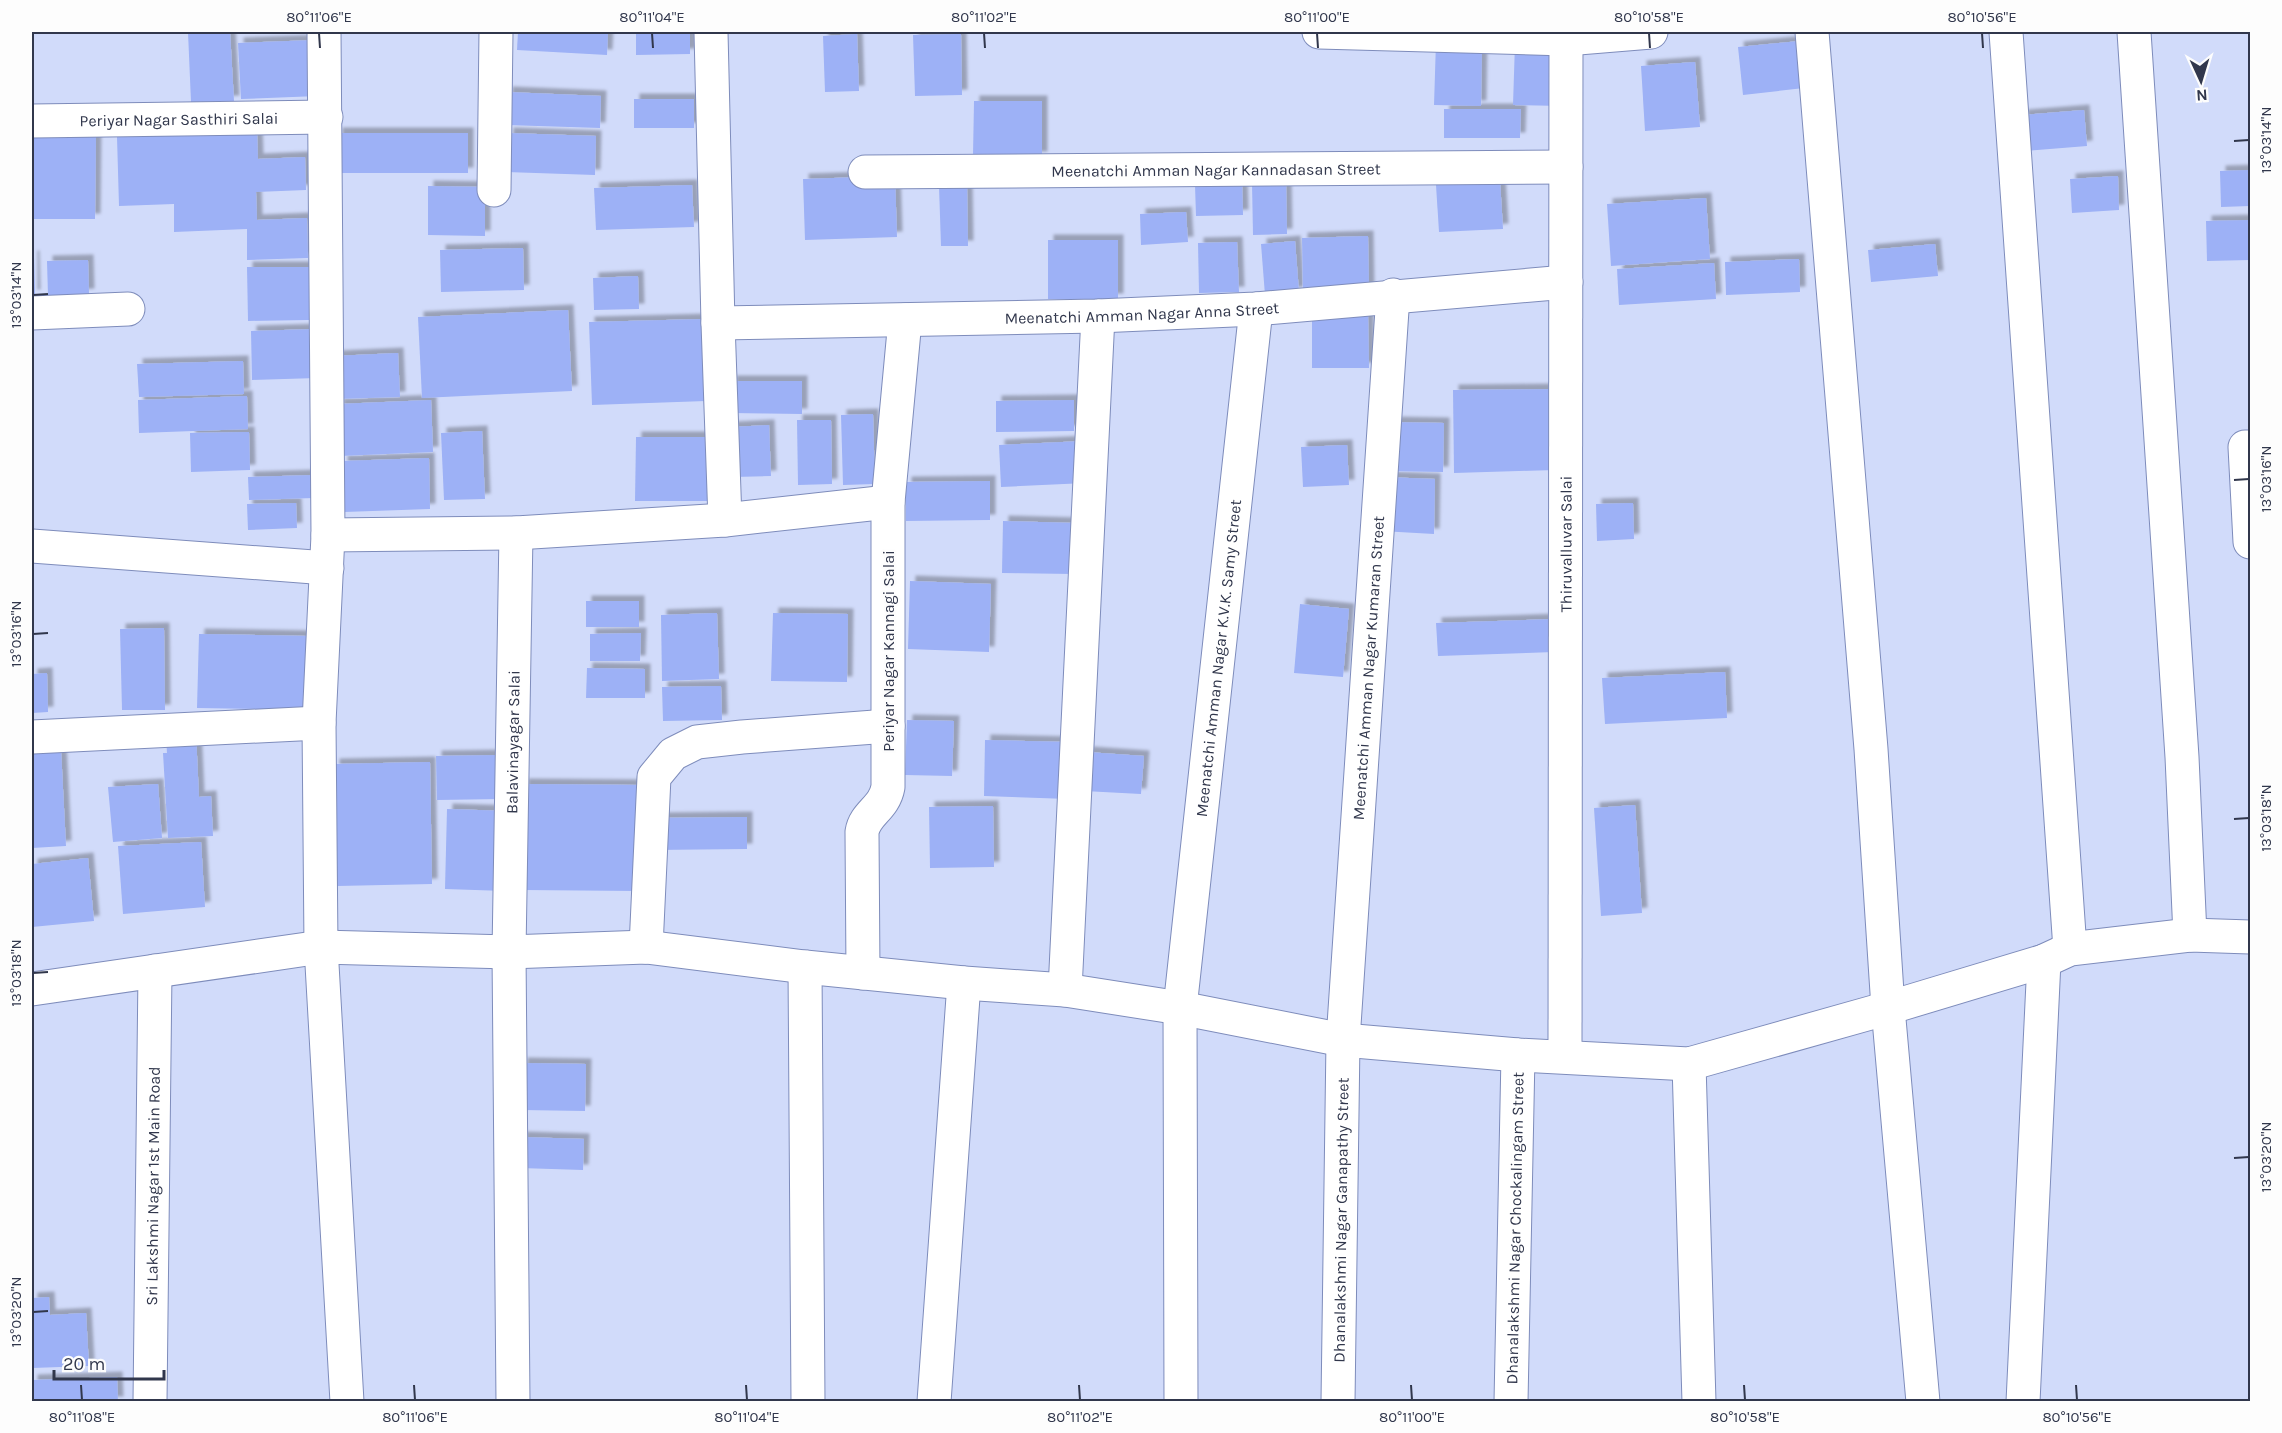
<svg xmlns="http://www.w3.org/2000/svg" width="2282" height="1433" font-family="Karla,sans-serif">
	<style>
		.building { fill: #9db1f6; filter: url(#shadow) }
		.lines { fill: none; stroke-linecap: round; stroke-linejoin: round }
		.minor-casing { stroke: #7e8cbb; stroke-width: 35 }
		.minor { stroke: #fff; stroke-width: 33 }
		.ticks { fill: none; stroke: #31374c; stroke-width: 2 }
		.labels { text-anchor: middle; stroke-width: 5; stroke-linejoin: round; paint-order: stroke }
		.street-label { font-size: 16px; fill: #31374c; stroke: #fdfdfd }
		.neatline { fill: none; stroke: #31374c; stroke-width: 2 }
		.ticks-label { font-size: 15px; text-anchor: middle; fill: #31374c }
	</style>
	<defs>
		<filter id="shadow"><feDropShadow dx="5.5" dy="-5.5" stdDeviation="1.5" flood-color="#0004"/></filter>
	</defs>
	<rect width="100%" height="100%" fill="#d1dbfa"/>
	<g class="building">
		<path d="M 188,32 L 230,32 L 234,101 L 191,102 Z"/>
		<path d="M 518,32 L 608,32 L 607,55 L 517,50 Z"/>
		<path d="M 636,32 L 690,32 L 690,54 L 636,55 Z"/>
		<path d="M 857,34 L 859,91 L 825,92 L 823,36 Z"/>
		<path d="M 961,34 L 962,95 L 915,96 L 913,35 Z"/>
		<path d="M 316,40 L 318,96 L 241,99 L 238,43 Z"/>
		<path d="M 1436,41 L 1482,42 L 1481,106 L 1434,105 Z"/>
		<path d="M 1800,41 L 1804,88 L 1743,95 L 1738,47 Z"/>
		<path d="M 1515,43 L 1563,44 L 1562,106 L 1513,105 Z"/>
		<path d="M 1695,62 L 1700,127 L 1645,131 L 1641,66 Z"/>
		<path d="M 507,92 L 601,96 L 600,128 L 506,125 Z"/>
		<rect x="634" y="99" width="60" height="29"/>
		<path d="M 974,101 L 1042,101 L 1042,157 L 973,156 Z"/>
		<path d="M 1444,109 L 1521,109 L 1520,138 L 1444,138 Z"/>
		<path d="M 2084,110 L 2087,146 L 2025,151 L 2022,115 Z"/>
		<path d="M 257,131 L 258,159 L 305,157 L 306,190 L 256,192 L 257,220 L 307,218 L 308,258 L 247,260 L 247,229 L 174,232 L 174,204 L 119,206 L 117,137 Z"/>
		<path d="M 32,132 L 96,133 L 95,219 L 32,219 Z"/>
		<rect x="337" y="133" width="131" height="40"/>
		<path d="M 508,133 L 596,136 L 595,175 L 506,172 Z"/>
		<path d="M 2250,170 L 2250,206 L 2221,207 L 2220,171 Z"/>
		<path d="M 895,176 L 897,237 L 805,240 L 803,179 Z"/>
		<path d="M 2118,176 L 2119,210 L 2072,213 L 2070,179 Z"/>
		<path d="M 1500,181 L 1503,229 L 1439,232 L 1436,185 Z"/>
		<path d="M 1286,182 L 1287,234 L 1253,235 L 1252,183 Z"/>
		<path d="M 1242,183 L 1243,215 L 1196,216 L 1195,185 Z"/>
		<path d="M 692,185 L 694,227 L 596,230 L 594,188 Z"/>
		<path d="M 967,185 L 968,246 L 941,246 L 939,186 Z"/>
		<path d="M 428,186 L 485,187 L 485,236 L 428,235 Z"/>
		<path d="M 1706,198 L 1710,259 L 1611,266 L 1607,204 Z"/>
		<path d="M 1186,212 L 1188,242 L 1141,245 L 1140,214 Z"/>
		<path d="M 2250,220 L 2250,260 L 2207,261 L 2206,221 Z"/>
		<path d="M 1368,236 L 1369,291 L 1303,293 L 1302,238 Z"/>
		<rect x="1048" y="240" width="70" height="59"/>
		<path d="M 1295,241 L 1299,292 L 1265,295 L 1261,244 Z"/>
		<path d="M 1237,242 L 1239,292 L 1199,293 L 1198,243 Z"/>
		<path d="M 1935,244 L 1938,276 L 1871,282 L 1868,250 Z"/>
		<path d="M 523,248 L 524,290 L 441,292 L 440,250 Z"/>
		<path d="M 32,256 L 34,256 L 35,295 L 32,295 Z"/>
		<path d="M 1799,259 L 1800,292 L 1726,295 L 1725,262 Z"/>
		<path d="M 88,260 L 89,294 L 48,296 L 47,261 Z"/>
		<path d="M 1714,263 L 1716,299 L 1619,305 L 1617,269 Z"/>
		<path d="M 247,267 L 310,267 L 310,320 L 248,321 Z"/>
		<path d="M 638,276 L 639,309 L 594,310 L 593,278 Z"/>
		<path d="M 568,310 L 572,391 L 422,398 L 418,317 Z"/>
		<path d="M 1368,314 L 1369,368 L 1312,368 L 1312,315 Z"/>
		<path d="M 704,319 L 706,401 L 592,405 L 589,322 Z"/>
		<path d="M 316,329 L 317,378 L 252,380 L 251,331 Z"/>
		<path d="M 398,353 L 400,397 L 336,399 L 334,356 Z"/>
		<path d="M 243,361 L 244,394 L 139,397 L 137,364 Z"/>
		<path d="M 731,381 L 802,381 L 802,414 L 731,413 Z"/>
		<path d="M 1554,389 L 1556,470 L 1454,473 L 1453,390 Z"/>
		<path d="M 247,396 L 248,429 L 139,433 L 138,400 Z"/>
		<path d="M 431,400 L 433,452 L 340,456 L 338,404 Z"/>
		<path d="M 1074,400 L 1074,431 L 996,432 L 996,401 Z"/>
		<path d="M 873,414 L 875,484 L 843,485 L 841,415 Z"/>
		<path d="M 797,420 L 831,420 L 832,484 L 798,485 Z"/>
		<path d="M 1385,422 L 1444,423 L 1443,472 L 1384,471 Z"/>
		<path d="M 769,425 L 771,476 L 733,477 L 731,427 Z"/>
		<path d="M 482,431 L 485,499 L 444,500 L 441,433 Z"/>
		<path d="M 249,432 L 250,470 L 191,472 L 190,433 Z"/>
		<path d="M 636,437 L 708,437 L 708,501 L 635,501 Z"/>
		<path d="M 1084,441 L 1086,483 L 1001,487 L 999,445 Z"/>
		<path d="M 1347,445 L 1349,485 L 1303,487 L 1301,447 Z"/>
		<path d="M 429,458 L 430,509 L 344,512 L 342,461 Z"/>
		<path d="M 314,475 L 314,498 L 249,500 L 248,477 Z"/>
		<path d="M 1383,477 L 1435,479 L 1434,534 L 1381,531 Z"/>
		<path d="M 990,481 L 990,520 L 906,521 L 906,482 Z"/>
		<path d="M 296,503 L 297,528 L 248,530 L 247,504 Z"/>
		<path d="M 1633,503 L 1634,539 L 1597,541 L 1596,504 Z"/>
		<path d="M 1003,521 L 1074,523 L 1073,574 L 1002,573 Z"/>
		<path d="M 910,581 L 991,584 L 989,652 L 908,649 Z"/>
		<rect x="586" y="601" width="53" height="26"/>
		<path d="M 1300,604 L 1349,609 L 1343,677 L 1294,673 Z"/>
		<path d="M 717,613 L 719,679 L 662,681 L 661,615 Z"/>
		<path d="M 773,613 L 848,614 L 847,682 L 771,681 Z"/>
		<path d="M 1553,619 L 1554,652 L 1438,656 L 1436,623 Z"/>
		<path d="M 164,628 L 165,710 L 122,710 L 120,629 Z"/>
		<path d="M 641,633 L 640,661 L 590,661 L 590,634 Z"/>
		<path d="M 199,634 L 307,636 L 306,710 L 197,708 Z"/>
		<path d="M 587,668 L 645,669 L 645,698 L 586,698 Z"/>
		<path d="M 1725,672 L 1727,718 L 1605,724 L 1602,678 Z"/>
		<path d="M 47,673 L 48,712 L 32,713 L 32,674 Z"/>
		<path d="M 721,686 L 722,720 L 663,721 L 662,687 Z"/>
		<path d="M 907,720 L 954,721 L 952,776 L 905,775 Z"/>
		<path d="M 196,734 L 199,797 L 211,796 L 213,836 L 168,838 L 163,753 L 167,753 L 166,736 Z"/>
		<path d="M 985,740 L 1070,742 L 1068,799 L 984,796 Z"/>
		<path d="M 61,750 L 66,846 L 32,848 L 32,752 Z"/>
		<path d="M 1087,752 L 1144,756 L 1141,794 L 1084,791 Z"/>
		<path d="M 502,755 L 502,799 L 437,800 L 436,756 Z"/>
		<path d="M 430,762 L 432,884 L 337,886 L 334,764 Z"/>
		<path d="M 158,784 L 162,838 L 113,842 L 108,787 Z"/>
		<path d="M 523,784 L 639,785 L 638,891 L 522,890 Z"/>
		<path d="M 1635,805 L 1642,913 L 1601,916 L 1594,808 Z"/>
		<path d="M 993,806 L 994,867 L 930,868 L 929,807 Z"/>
		<path d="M 447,809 L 508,811 L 505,891 L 445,889 Z"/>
		<path d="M 747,817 L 747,849 L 654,850 L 654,818 Z"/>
		<path d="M 201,842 L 205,907 L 123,914 L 118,846 Z"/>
		<path d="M 88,858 L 94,921 L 32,927 L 32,864 Z"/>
		<path d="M 522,1063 L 586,1064 L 585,1111 L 521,1110 Z"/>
		<path d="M 521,1137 L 584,1139 L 583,1170 L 520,1168 Z"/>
		<path d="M 49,1297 L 50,1315 L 86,1313 L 89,1366 L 32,1368 L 32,1298 Z"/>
		<path d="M 117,1377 L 118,1402 L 32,1402 L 32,1380 Z"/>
	</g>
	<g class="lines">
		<defs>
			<g id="minor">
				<path d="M 324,32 L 328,535 L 319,723 L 321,947 L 347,1402"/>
				<path d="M 711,32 L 718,323 L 725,520"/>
				<path d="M 1319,32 L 1566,39 L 1651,32"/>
				<path d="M 1812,32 L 1871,749 L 1888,1008 L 1923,1402"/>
				<path d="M 2006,32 L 2070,949"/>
				<path d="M 2134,32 L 2182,757 L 2190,935"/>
				<path id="s1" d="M 32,121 L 326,117"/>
				<path id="s2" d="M 865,172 L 1566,167"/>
				<path d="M 494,190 L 496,32"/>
				<path d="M 32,313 L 128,309"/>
				<path id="s3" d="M 718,323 L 1098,316 L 1256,309 L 1566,282"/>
				<path d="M 2250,447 L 2245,447 L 2250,542"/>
				<path d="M 328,535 L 516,533 L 725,520 L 888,502"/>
				<path d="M 32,546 L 327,568"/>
				<path d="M 32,737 L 319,723"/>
				<path d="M 646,947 L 654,777 L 673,754 L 697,742 L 742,737 L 888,726"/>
				<path d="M 805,967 L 808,1402"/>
				<path d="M 863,973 L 862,832 C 865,813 884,809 888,787 L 888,502 L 905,320"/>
				<path d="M 32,989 L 321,947 L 509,952 L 646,947 L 805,967 L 964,983 L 1065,990 L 1180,1008 L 1343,1040 L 1518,1055 L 1689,1064 L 1888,1008 L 2044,961 L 2070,949 L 2190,935 L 2250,937"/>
				<path d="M 1065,990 L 1098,316"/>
				<path id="s4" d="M 1565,1056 L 1566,32"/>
				<path d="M 1689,1064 L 1699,1402"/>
				<path id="s5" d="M 150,1402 L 155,971"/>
				<path id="s6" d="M 513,1402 L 509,952 L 516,533"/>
				<path d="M 934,1402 L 964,983"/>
				<path id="s7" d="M 1181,1402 L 1180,1008 L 1256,309"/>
				<path id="s8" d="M 1338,1402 L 1343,1040 L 1393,295"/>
				<path id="s9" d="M 1511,1402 L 1518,1055"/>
				<path d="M 2023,1402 L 2044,961"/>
			</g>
		</defs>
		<use href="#minor" class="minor-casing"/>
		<use href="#minor" class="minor"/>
	</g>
	<path class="ticks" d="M 319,33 L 320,48M 652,33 L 653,48M 984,33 L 985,48M 1317,33 L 1318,48M 1649,33 L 1650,48M 1982,33 L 1983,48M 2234,141 L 2249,140M 33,295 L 48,294M 2234,480 L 2249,479M 33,634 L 48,633M 2234,819 L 2249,818M 33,973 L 48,972M 2234,1158 L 2249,1157M 33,1312 L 48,1311M 81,1385 L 82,1400M 414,1385 L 415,1400M 746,1385 L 747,1400M 1079,1385 L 1080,1400M 1411,1385 L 1412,1400M 1744,1385 L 1745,1400M 2076,1385 L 2077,1400"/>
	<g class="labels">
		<g class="street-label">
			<text dy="6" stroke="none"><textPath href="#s1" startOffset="147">Periyar Nagar Sasthiri Salai</textPath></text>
			<text dy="6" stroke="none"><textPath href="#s2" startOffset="351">Meenatchi Amman Nagar Kannadasan Street</textPath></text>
			<text dy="6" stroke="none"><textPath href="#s3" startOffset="424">Meenatchi Amman Nagar Anna Street</textPath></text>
			<text dy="6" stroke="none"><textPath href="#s4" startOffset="512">Thiruvalluvar Salai</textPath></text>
			<text transform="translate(888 651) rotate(-90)" y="6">Periyar Nagar Kannagi Salai</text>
			<text dy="6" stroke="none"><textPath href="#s7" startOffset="746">Meenatchi Amman Nagar K.V.K. Samy Street</textPath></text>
			<text dy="6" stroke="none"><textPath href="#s8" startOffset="735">Meenatchi Amman Nagar Kumaran Street</textPath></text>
			<text dy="6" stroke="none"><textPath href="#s6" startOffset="660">Balavinayagar Salai</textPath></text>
			<text dy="6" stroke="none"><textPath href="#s5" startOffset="216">Sri Lakshmi Nagar 1st Main Road</textPath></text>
			<text dy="6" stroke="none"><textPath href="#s8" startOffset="182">Dhanalakshmi Nagar Ganapathy Street</textPath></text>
			<text dy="6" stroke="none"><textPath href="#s9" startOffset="174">Dhanalakshmi Nagar Chockalingam Street</textPath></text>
		</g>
	</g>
	<rect width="2282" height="1433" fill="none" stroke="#fdfdfd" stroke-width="66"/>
	<g transform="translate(2201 81) rotate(176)" stroke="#fdfdfd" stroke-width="4.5" paint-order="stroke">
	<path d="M0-4.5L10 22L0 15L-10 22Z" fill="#31374c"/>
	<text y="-9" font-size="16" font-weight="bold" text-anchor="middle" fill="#31374c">N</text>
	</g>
	<path d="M54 1370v9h110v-9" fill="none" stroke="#31374c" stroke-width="3"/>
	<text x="63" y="1370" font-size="18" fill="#31374c" stroke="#fdfdfd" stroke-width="4.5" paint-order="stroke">20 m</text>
	<rect x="33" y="33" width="2216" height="1367" class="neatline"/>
	<g class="ticks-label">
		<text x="319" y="22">80°11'06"E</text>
		<text x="652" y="22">80°11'04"E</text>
		<text x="984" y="22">80°11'02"E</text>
		<text x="1317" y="22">80°11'00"E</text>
		<text x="1649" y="22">80°10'58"E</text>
		<text x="1982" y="22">80°10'56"E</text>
		<text transform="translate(2266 140) rotate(-90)" y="5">13°03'14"N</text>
		<text transform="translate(16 295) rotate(-90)" y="5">13°03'14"N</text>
		<text transform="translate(2266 479) rotate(-90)" y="5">13°03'16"N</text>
		<text transform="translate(16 634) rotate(-90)" y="5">13°03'16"N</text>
		<text transform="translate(2266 818) rotate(-90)" y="5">13°03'18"N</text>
		<text transform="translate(16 973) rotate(-90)" y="5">13°03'18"N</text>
		<text transform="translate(2266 1157) rotate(-90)" y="5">13°03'20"N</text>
		<text transform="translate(16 1312) rotate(-90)" y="5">13°03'20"N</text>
		<text x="82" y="1422">80°11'08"E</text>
		<text x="415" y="1422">80°11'06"E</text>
		<text x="747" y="1422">80°11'04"E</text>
		<text x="1080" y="1422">80°11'02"E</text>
		<text x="1412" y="1422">80°11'00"E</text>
		<text x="1745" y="1422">80°10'58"E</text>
		<text x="2077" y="1422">80°10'56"E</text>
	</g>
</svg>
